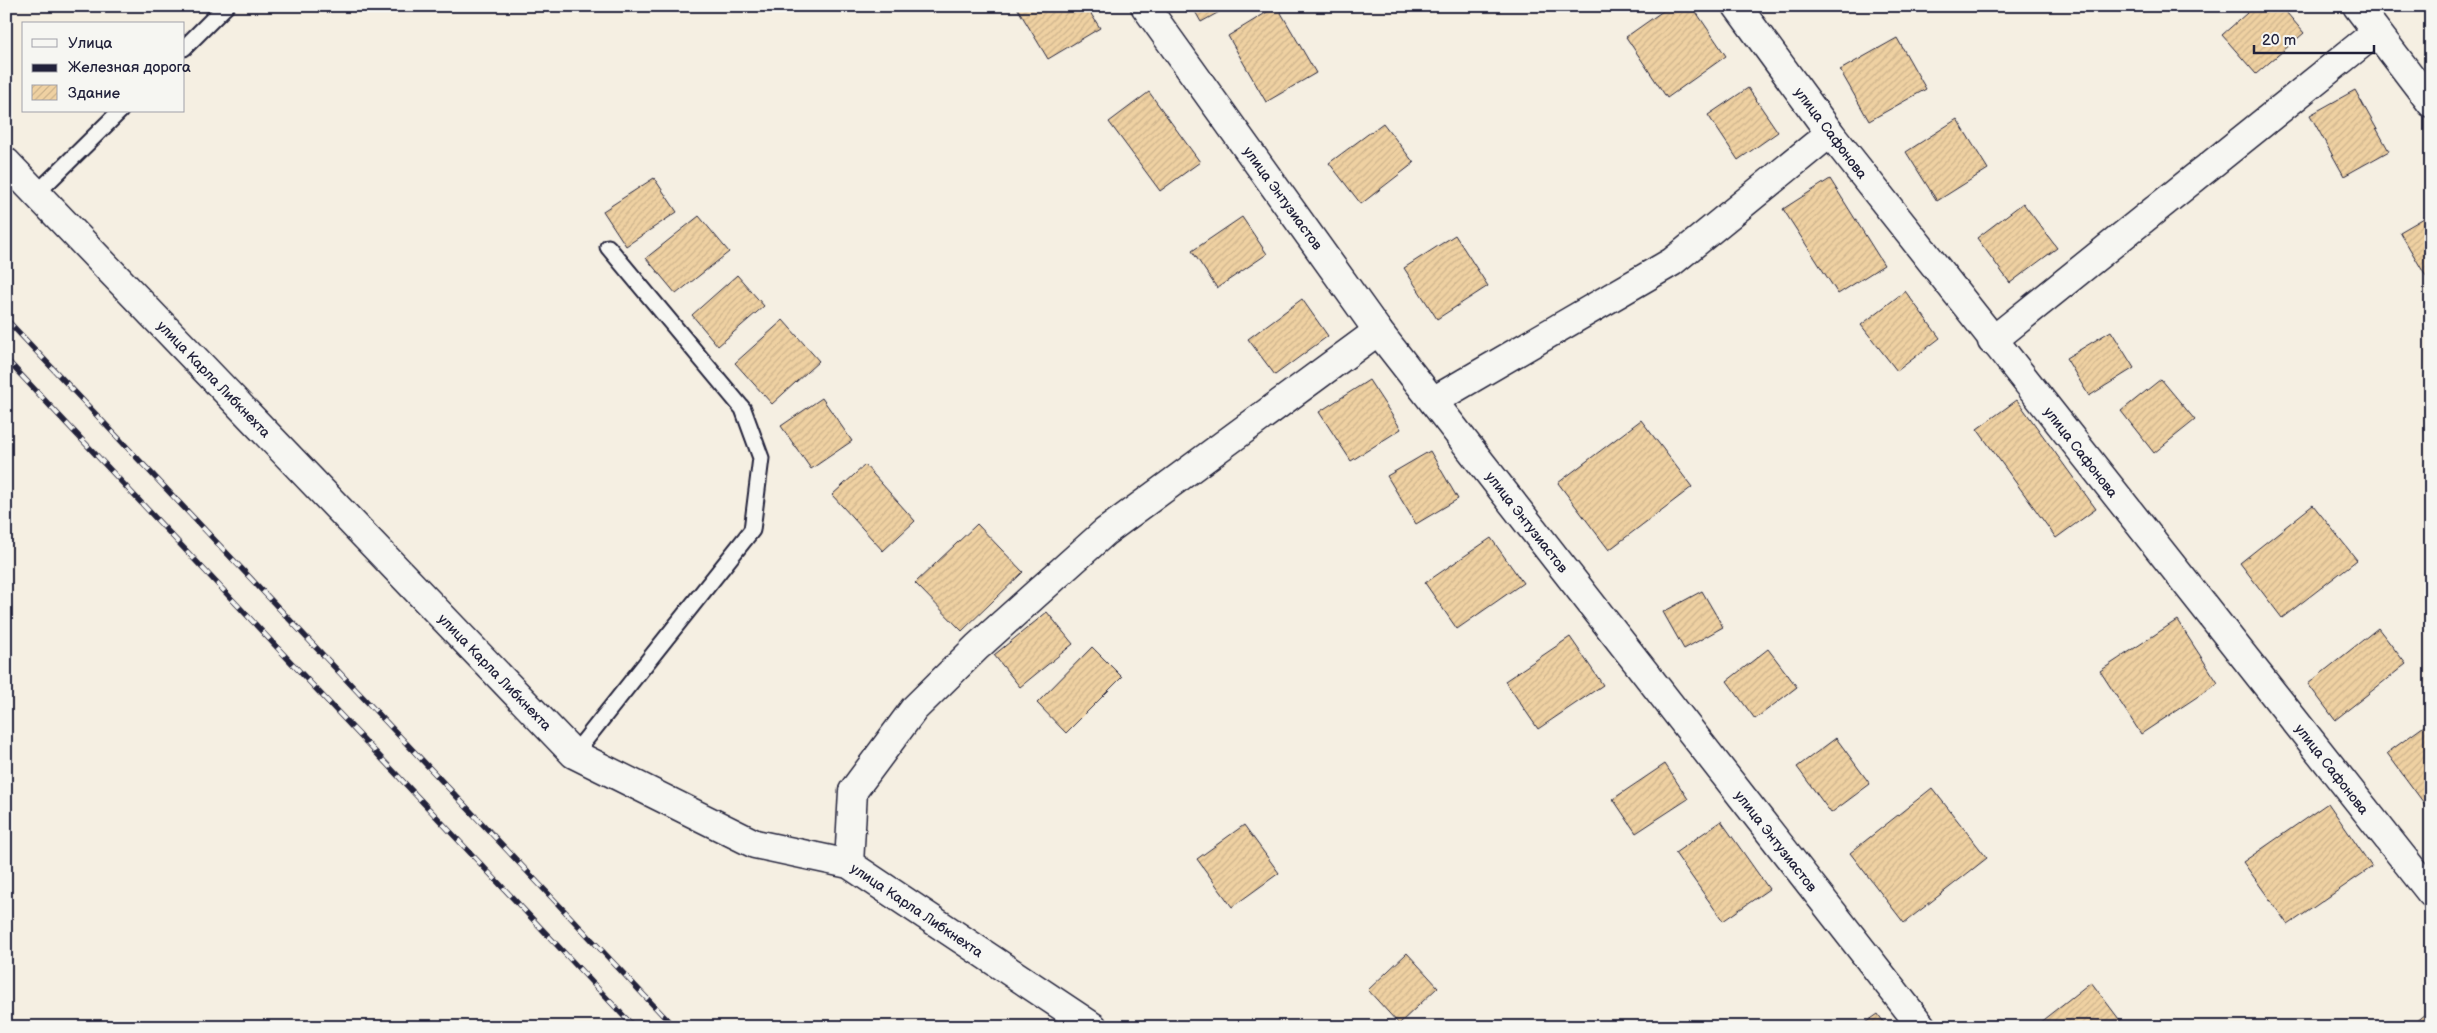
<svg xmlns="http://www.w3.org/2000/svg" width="2437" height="1033" font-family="'Balsamiq Sans',sans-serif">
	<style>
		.building { fill: url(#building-hatch); stroke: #22223b }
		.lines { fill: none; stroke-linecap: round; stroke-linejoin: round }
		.lane-casing { stroke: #22223b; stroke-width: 19 }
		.street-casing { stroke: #22223b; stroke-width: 31 }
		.lane { stroke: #f6f6f2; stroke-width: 15 }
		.street { stroke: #f6f6f2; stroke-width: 28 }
		.rail-casing { stroke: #22223b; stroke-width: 5.5 }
		.rail { stroke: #f6f6f2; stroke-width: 4; stroke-dasharray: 11; stroke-linecap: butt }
		.labels { text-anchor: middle; stroke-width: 4.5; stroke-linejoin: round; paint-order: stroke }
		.street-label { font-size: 14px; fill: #22223b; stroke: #f6f6f2 }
	</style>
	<defs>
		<pattern id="building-hatch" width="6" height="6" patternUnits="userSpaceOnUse" patternTransform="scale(1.25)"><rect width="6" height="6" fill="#efd1a2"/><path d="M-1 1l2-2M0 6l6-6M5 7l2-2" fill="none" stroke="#cdb38c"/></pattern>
	</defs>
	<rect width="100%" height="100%" fill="#f5efe2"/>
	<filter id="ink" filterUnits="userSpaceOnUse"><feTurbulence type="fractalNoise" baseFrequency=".02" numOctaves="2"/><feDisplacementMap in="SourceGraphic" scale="10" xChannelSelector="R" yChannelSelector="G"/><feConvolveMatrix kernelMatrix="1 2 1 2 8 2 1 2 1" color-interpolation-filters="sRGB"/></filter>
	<g filter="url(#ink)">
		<g class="building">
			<path d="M 1016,6 L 1086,6 L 1100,28 L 1048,59 Z"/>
			<path d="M 1192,6 L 1230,6 L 1201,22 Z"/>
			<path d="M 1277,6 L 1316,73 L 1266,102 L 1228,36 Z"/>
			<path d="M 1670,6 L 1692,6 L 1726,56 L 1667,98 L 1626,37 Z"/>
			<path d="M 2255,6 L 2281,6 L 2304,33 L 2256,74 L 2222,35 Z"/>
			<path d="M 1897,38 L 1926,89 L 1869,121 L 1840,70 Z"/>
			<path d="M 1748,88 L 1778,132 L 1738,160 L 1708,115 Z"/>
			<path d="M 2355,90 L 2389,151 L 2344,176 L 2310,115 Z"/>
			<path d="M 1149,92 L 1200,162 L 1160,191 L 1109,122 Z"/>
			<path d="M 1957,119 L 1988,169 L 1937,201 L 1906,152 Z"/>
			<path d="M 1383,123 L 1414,163 L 1361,204 L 1329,163 Z"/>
			<path d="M 654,178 L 677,212 L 626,246 L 603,211 Z"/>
			<path d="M 1830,179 L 1884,265 L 1838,294 L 1783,209 Z"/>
			<path d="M 2023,203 L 2057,248 L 2010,283 L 1977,238 Z"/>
			<path d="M 2431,214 L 2431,285 L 2400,232 Z"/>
			<path d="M 699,216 L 729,252 L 676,294 L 646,258 Z"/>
			<path d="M 1242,217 L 1267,254 L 1217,288 L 1192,251 Z"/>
			<path d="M 1455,235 L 1488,286 L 1437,319 L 1404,268 Z"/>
			<path d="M 737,275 L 764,306 L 718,346 L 692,315 Z"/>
			<path d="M 1905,291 L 1940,338 L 1897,371 L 1861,325 Z"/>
			<path d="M 1302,299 L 1328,336 L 1275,375 L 1248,339 Z"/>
			<path d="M 783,320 L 819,361 L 772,404 L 735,363 Z"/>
			<path d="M 2111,331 L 2134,368 L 2089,396 L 2066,358 Z"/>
			<path d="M 2161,379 L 2195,420 L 2154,453 L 2121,411 Z"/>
			<path d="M 1369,380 L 1401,429 L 1351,461 L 1319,412 Z"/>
			<path d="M 822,398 L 852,441 L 811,469 L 781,426 Z"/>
			<path d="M 2017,400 L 2096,509 L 2056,538 L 1977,429 Z"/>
			<path d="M 1641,420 L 1692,487 L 1609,550 L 1558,483 Z"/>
			<path d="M 1430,451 L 1458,499 L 1416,524 L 1387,476 Z"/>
			<path d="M 865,465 L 915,521 L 883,551 L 832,495 Z"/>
			<path d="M 2313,505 L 2357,560 L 2282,618 L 2240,563 Z"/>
			<path d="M 977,524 L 1023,572 L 962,631 L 915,583 Z"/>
			<path d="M 1491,538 L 1523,583 L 1457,629 L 1425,583 Z"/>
			<path d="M 1702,591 L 1723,627 L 1684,649 L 1663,612 Z"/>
			<path d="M 1047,612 L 1073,644 L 1020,687 L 994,655 Z"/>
			<path d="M 2177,620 L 2218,683 L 2141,734 L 2100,671 Z"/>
			<path d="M 2378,628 L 2406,664 L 2335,720 L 2308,684 Z"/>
			<path d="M 1570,637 L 1603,685 L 1538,729 L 1505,681 Z"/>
			<path d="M 1092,647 L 1122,677 L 1066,733 L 1037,703 Z"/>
			<path d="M 1768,649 L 1797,687 L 1755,719 L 1727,681 Z"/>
			<path d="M 2431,721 L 2431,809 L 2429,810 L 2387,753 Z"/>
			<path d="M 1836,738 L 1870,784 L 1831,813 L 1797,767 Z"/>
			<path d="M 1665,764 L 1688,799 L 1636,833 L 1613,799 Z"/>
			<path d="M 1932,788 L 1987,858 L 1904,923 L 1850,853 Z"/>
			<path d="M 2328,803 L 2372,867 L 2288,925 L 2243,862 Z"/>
			<path d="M 1721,821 L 1769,889 L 1723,921 L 1675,853 Z"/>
			<path d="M 1244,825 L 1279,873 L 1232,907 L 1197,859 Z"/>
			<path d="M 1407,953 L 1438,987 L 1399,1024 L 1368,990 Z"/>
			<path d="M 2091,982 L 2125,1027 L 2034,1027 Z"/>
			<path d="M 2431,1009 L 2431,1027 L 2409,1027 Z"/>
			<path d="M 1878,1014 L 1887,1027 L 1859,1027 Z"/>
		</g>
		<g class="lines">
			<defs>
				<g id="lane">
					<path d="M 184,48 L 226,6"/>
					<path d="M 36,194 L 120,111"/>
					<path d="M 574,754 L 752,530 L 761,458 L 743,409 L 608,247"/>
				</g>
				<g id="street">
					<path d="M 1145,6 L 1378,331 L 1922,1027"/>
					<path d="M 1737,6 L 1830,133 L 2431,893"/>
					<path d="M 2357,6 L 2431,103"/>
					<path d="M 6,162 L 574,754 L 755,844 L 849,864 L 1093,1027"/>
					<path d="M 1992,341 L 2376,32"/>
					<path d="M 1433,401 L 1672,262 L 1830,133"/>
					<path d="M 849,864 L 853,791 L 914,709 L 977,647 L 1105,532 L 1378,331"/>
				</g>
			</defs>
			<use href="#lane" class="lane-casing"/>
			<use href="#street" class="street-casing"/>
			<use href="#lane" class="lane"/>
			<use href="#street" class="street"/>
			<defs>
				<g id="rail">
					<path d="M 6,319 L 674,1027"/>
					<path d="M 6,359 L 634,1027"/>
				</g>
			</defs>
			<use href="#rail" class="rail-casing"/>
			<use href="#rail" class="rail"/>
		</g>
	</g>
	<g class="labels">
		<g class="street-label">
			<text transform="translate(1831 133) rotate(53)" y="5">улица Сафонова</text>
			<text transform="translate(1283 198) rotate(54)" y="5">улица Энтузиастов</text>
			<text transform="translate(214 379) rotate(46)" y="5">улица Карла Либкнехта</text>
			<text transform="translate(2081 452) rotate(52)" y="5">улица Сафонова</text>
			<text transform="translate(1527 522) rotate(52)" y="5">улица Энтузиастов</text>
			<text transform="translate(495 672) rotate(46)" y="5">улица Карла Либкнехта</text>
			<text transform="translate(2332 769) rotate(52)" y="5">улица Сафонова</text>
			<text transform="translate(1776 841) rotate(52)" y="5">улица Энтузиастов</text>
			<text transform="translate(917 910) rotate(34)" y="5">улица Карла Либкнехта</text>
		</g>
	</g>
	<rect width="2437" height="1033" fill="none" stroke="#f6f6f2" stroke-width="25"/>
	<rect x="12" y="12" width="2412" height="1008" fill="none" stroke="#22223b" stroke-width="2" filter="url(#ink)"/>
	<rect x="22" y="22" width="162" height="90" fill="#f6f6f2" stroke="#a1a1a9"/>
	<rect x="32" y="39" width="25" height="8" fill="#f6f6f2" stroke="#a1a1a9"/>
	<text x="68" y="48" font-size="15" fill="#22223b">Улица</text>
	<rect x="32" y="64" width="25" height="8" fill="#22223b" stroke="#a1a1a9"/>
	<text x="68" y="72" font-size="15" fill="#22223b">Железная дорога</text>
	<rect x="32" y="85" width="25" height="15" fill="url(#building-hatch)" stroke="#a1a1a9"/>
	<text x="68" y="98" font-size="15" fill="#22223b">Здание</text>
	<path d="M2254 45v8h120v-8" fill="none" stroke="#22223b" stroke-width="2.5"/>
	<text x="2262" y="45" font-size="15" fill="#22223b" stroke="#f6f6f2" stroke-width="4" paint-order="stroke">20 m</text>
</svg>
